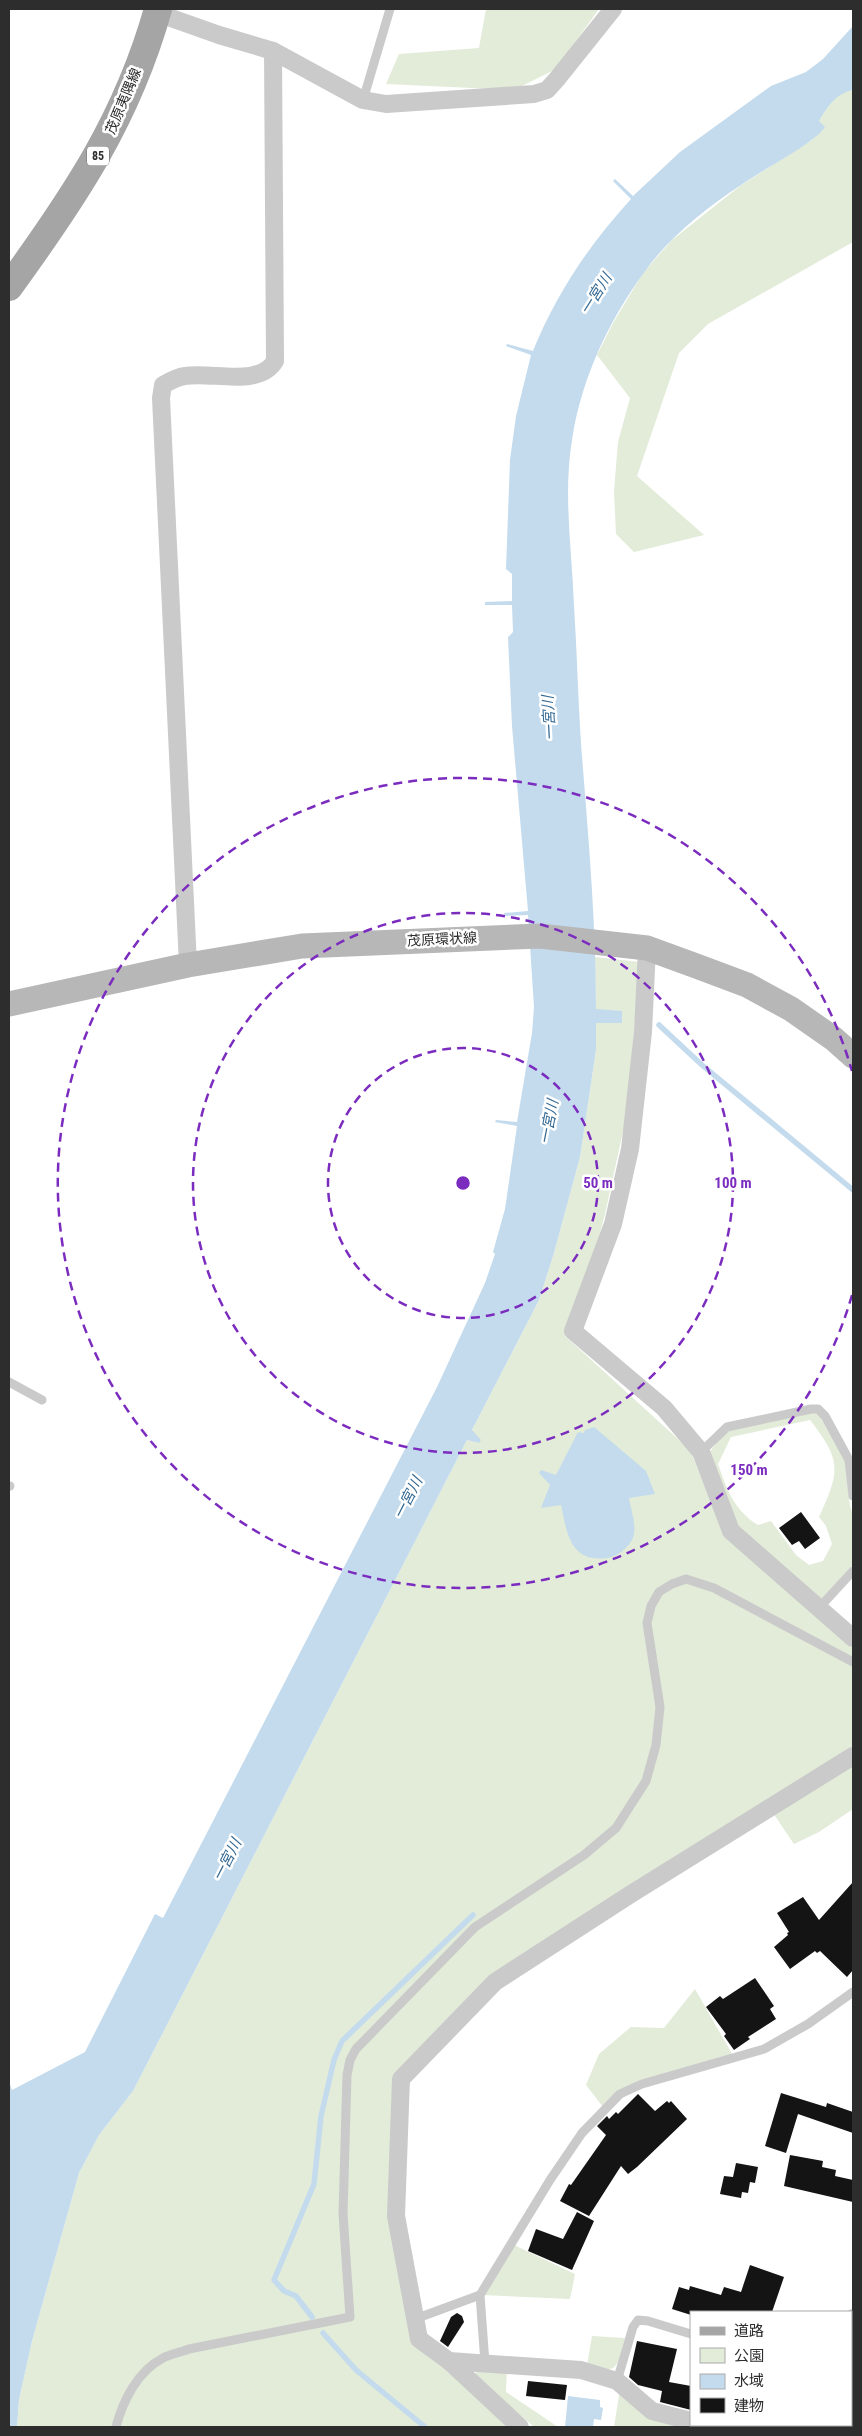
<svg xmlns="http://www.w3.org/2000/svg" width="862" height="2436" font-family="'Roboto Condensed','Noto Sans JP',sans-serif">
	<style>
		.green { fill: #e2ecd9; fill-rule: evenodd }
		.water { fill: #c3dbed }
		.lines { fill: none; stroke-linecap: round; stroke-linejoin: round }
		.stream { stroke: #c3dbed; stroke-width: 5.5 }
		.building { fill: #141414 }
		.service { stroke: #cacaca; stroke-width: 9 }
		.minor { stroke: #cacaca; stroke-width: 18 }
		.secondary { stroke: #b7b7b7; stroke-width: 25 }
		.primary { stroke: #a5a5a5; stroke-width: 28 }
		.ring { fill: none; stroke: #7b2cbf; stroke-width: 2.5; stroke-dasharray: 9 6 }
		.labels { text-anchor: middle; stroke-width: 5; stroke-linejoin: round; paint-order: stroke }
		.shield { fill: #fff; stroke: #6c6c6c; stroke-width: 1 }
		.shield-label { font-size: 12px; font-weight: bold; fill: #2d2d2d }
		.street-label { font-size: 14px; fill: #2d2d2d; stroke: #fff }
		.water-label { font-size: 15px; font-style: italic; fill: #356a94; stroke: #fff }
		.centre { fill: #7b2cbf; stroke: #fff; stroke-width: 2.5 }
		.ring-label { font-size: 15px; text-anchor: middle; font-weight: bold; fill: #7b2cbf; stroke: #fff; stroke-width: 5; stroke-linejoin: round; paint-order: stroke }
	</style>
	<rect width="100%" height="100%" fill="#fff"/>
	<g class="green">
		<path d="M 486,9 L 599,9 L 556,69 L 514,90 L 386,84 L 399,54 L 479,48 Z"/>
		<path d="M 853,90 L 853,242 L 708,324 L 679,353 L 637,476 L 704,535 L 634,552 L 616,534 L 614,491 L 618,442 L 630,398 L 597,355 L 613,323 L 643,273 L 672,240 L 740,186 L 813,139 L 819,121 L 832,100 L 843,92 Z"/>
		<path d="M 595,957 L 640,962 L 627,1113 L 605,1214 L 585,1289 L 565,1336 L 690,1450 L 724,1534 L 853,1646 L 853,1748 L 495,1975 L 396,2075 L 411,2340 L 513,2427 L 17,2427 L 19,2400 L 32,2341 L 79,2173 L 99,2135 L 133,2091 L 467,1440 L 479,1443 L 472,1430 L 539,1300 L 554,1253 L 580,1157 L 596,1050 L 596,1022 L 622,1022 L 622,1011 L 596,1010 Z"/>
		<path d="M 813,1412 L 819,1415 L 845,1460 L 850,1506 L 853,1515 L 853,1565 L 820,1601 L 736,1524 L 709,1453 L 718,1441 L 730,1430 ZM 810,1420 C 842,1461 840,1471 819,1517 L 826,1526 L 832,1544 L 823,1561 L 809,1565 L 796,1555 L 771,1521 L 758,1525 C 734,1510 727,1490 718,1464 L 731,1437 Z"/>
		<path d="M 853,1762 L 853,1809 L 819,1832 L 794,1844 L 773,1813 Z"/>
		<path d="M 695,1989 L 732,2054 L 630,2085 L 603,2107 L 586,2085 L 599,2054 L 631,2027 L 664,2028 Z"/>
		<path d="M 514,2245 L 575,2274 L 570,2299 L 483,2295 Z"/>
		<path d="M 592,2336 L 625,2338 C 616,2368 620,2375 587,2365 Z"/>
		<path d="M 479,2365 L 507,2368 L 506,2392 L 558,2427 L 534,2427 L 475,2375 Z"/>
		<path d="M 620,2389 L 698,2427 L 614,2427 Z"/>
	</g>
	<g class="water">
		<path d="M 853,26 L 853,90 C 835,94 828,106 819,121 L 825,127 L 819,134 C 795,154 767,167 741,185 C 705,209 668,238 643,274 C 608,322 581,380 572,440 C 563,495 572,550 574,606 C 577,652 578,698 581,744 C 588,832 596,921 596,1009 L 622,1011 L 622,1023 L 596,1023 L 596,1050 L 580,1157 L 554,1253 L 539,1300 L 472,1430 L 481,1440 L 479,1443 L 467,1440 L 133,2091 L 99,2135 L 79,2173 L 32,2341 L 19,2400 L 17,2427 L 9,2427 L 9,2082 L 12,2090 L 85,2052 L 155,1914 L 163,1918 L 437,1387 L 485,1283 L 495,1254 L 493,1252 L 505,1209 L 517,1126 L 495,1122 L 496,1120 L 517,1122 L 532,1033 L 534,1007 L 528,915 L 505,916 L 504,913 L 528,911 L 512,726 L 508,637 L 513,632 L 512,605 L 485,605 L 485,602 L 512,601 L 512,574 L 506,569 L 510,460 L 516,416 L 531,355 L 506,346 L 507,344 L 533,351 C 556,294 589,245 631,199 L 613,181 L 615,179 L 633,196 L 680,152 L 771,86 L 806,72 L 823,59 Z"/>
		<path d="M 594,1427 L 646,1471 L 655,1494 L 629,1498 C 631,1511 638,1528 632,1540 C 627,1549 616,1557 607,1558 C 570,1563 567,1533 561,1505 L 541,1508 L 550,1485 L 539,1473 L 541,1470 L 556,1475 L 578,1432 L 584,1433 L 585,1430 Z"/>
		<path d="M 568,2396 L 600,2400 L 600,2407 L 603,2408 L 601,2420 L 594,2419 L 593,2427 L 565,2427 Z"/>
	</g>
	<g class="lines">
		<g class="stream">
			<path d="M 659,1025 L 702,1065 L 853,1190"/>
			<path d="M 312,2317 L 296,2296 L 284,2291 L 274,2280 L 314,2184 L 321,2116 L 334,2060 L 342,2041 L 473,1915"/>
			<path d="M 323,2333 L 356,2370 L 425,2427"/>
		</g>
	</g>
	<g class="building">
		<path d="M 801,1512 L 820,1538 L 805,1549 L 799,1541 L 792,1545 L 779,1528 Z"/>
		<path d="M 853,1882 L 853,1970 L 847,1977 L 820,1951 L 817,1953 L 815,1951 L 790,1969 L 774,1947 L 788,1935 L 787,1933 L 789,1932 L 777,1913 L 803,1897 L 819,1920 Z"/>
		<path d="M 755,1978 L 774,2006 L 770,2009 L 776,2019 L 748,2037 L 750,2039 L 734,2050 L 724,2036 L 726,2034 L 706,2007 L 720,1996 L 723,1999 Z"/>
		<path d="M 781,2093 L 826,2107 L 827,2103 L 853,2112 L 853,2133 L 798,2114 L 786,2153 L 765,2146 Z"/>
		<path d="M 638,2094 L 655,2111 L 667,2101 L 669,2103 L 671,2101 L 687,2119 L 637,2167 L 628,2174 L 621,2166 L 589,2216 L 560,2201 L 569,2184 L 571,2185 L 606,2135 L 597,2126 L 607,2116 L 609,2119 L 616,2112 L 618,2114 Z"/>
		<path d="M 790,2155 L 823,2161 L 822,2167 L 836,2170 L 835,2176 L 853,2180 L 853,2202 L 784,2186 Z"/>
		<path d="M 736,2163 L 758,2167 L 755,2183 L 750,2182 L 748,2193 L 742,2192 L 741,2198 L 720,2194 L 724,2176 L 733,2177 Z"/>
		<path d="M 577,2212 L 594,2221 L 572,2270 L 528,2251 L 536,2229 L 563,2239 Z"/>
		<path d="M 750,2265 L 784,2277 L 772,2312 L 691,2312 L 691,2315 L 672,2309 L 679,2287 L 689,2290 L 690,2286 L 721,2295 L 724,2287 L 741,2292 Z"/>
		<path d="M 457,2313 L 462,2316 L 464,2322 L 448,2347 L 440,2341 L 451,2317 Z"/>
		<path d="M 637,2341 L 677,2349 L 669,2382 L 691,2386 L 691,2410 L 660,2402 L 662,2391 L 638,2385 L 629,2377 Z"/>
		<path d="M 528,2381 L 567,2385 L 565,2400 L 526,2396 Z"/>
	</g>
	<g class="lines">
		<g class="service">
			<path d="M 363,100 L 390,9"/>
			<path d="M 9,1382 L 42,1400"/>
			<path d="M 701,1452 L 727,1427 L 811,1409 L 818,1409 L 825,1416 L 849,1460 L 853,1496"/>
			<path d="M 9,1486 L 10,1486"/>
			<path d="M 819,1608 L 853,1571"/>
			<path d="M 480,2295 L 485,2363"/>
			<path d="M 415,2319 L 480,2295 L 550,2180 L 582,2133 L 620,2094 L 642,2084 L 764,2049 L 808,2024 L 853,1992"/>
			<path d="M 617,2381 L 633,2327 L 638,2320 L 648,2321 L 691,2334"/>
			<path d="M 116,2427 C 123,2400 138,2371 163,2358 C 171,2354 181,2352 189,2349 L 350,2317 L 343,2214 L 347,2075 L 350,2060 L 356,2049 L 475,1927 L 584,1855 L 616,1828 L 646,1781 L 656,1745 L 660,1707 L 647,1623 L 651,1606 L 659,1592 L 672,1584 L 686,1579 L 714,1588 L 853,1662"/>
		</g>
		<g class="minor">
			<path d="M 157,13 L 219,35 L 273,51 L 363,100 L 386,104 L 534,94 L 547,90 L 557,79 L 613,9"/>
			<path d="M 647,948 L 643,1032 L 630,1149 L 613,1224 L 573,1331 L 664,1408 L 701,1452 L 731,1531 L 853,1638"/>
			<path d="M 188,965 L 161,398 L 163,385 C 170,381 177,377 185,376 C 211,371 259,388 275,361 L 273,51"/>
			<path d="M 851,2325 L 853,2318"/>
			<path d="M 449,2361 L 581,2370 L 617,2381 L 652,2411 L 691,2421"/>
			<path d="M 705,2425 L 714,2427"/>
			<path d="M 520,2427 L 449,2361 L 419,2339 L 396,2216 L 401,2079 L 495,1982 L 631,1894 L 853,1756"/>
			<path d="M 802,2427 L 803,2425"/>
		</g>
		<path class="secondary" d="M 9,1004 L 188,965 L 302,946 L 540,936 L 647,948 L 699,967 L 747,985 L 791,1009 L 834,1039 L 853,1056"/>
		<path class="primary" d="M 9,287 C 75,196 127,119 158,9"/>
	</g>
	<g class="ring">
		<circle cx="463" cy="1183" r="135"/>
		<circle cx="463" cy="1183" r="270"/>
		<path d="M852 1295A405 405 0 1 1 852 1071"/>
	</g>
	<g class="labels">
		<rect class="shield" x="87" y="146.5" width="22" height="19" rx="4"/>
		<g class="shield-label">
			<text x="98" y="160">85</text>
		</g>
		<g class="street-label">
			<text transform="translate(123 101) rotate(-67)" y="5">茂原夷隅線</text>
			<text transform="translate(442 939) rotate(-3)" y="5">茂原環状線</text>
		</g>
		<g class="water-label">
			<text transform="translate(596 294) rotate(-58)" y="5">一宮川</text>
			<text transform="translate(549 718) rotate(-93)" y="5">一宮川</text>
			<text transform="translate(549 1122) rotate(-79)" y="5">一宮川</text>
			<text transform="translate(408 1498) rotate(-63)" y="5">一宮川</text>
			<text transform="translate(227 1860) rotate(-63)" y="5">一宮川</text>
		</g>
	</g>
	<circle cx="463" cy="1183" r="8" class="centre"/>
	<g class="ring-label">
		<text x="598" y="1188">50 m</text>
		<text x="733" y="1188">100 m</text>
		<text x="749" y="1475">150 m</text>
	</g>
	<rect width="862" height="2436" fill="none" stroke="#2d2d2d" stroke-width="20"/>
	<rect x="690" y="2311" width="162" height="115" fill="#ffffff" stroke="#ababab"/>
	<rect x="700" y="2327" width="25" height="8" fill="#a5a5a5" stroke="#ababab"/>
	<text x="734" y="2336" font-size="15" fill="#2d2d2d">道路</text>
	<rect x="700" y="2348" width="25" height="15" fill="#e2ecd9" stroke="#ababab"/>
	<text x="734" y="2361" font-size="15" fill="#2d2d2d">公園</text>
	<rect x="700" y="2374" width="25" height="15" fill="#c3dbed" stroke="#ababab"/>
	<text x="734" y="2386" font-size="15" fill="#2d2d2d">水域</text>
	<rect x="700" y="2398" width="25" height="15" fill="#141414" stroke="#ababab"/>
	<text x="734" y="2411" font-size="15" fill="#2d2d2d">建物</text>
</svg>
